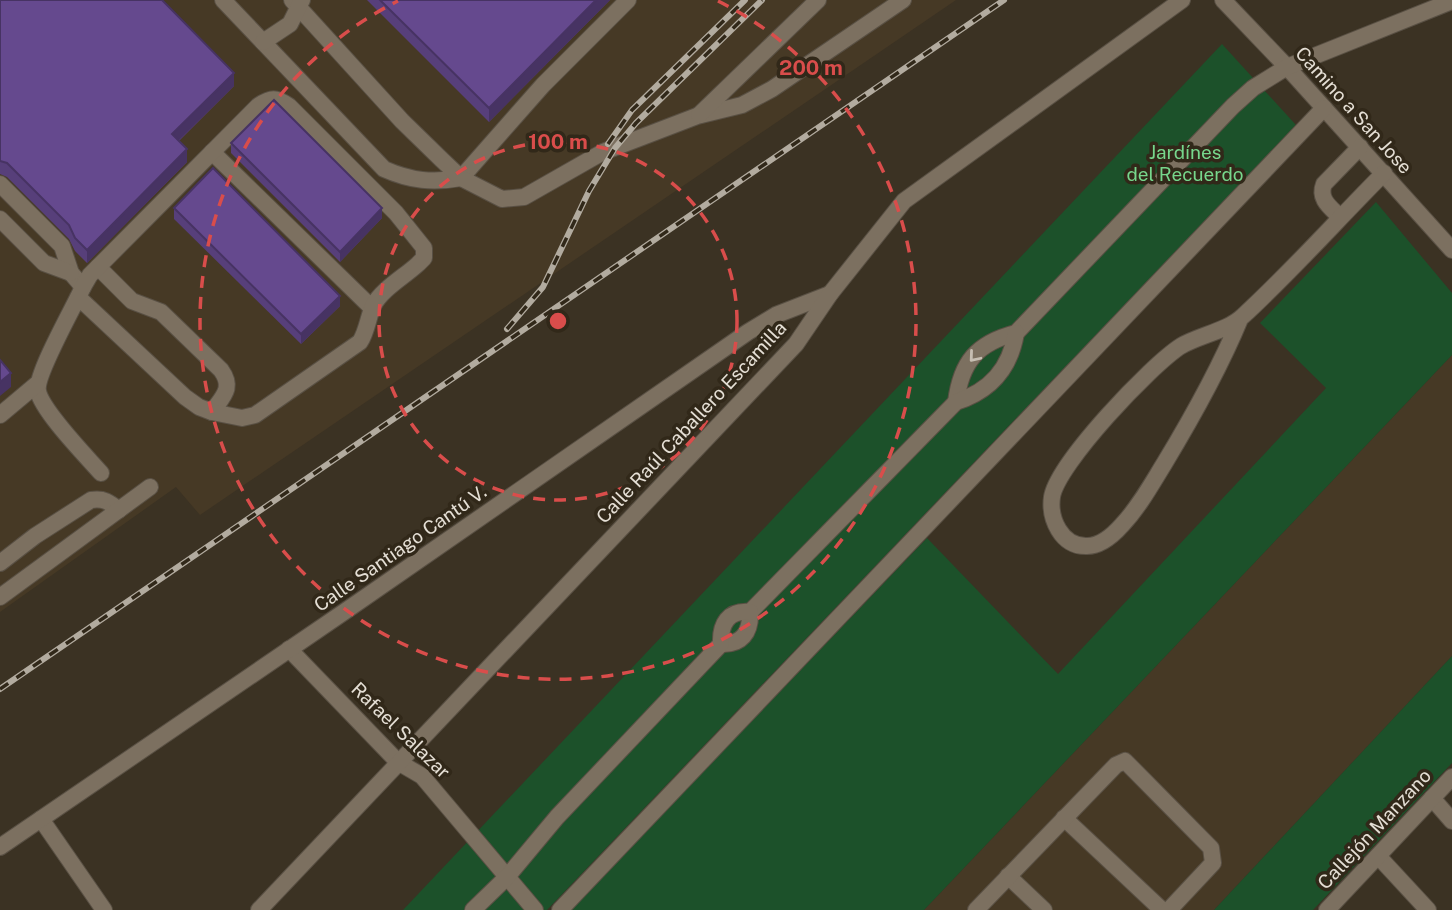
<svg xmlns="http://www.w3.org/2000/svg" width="1452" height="910" font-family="'Public Sans',sans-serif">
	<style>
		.built { fill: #463925 }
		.green { fill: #1c512a }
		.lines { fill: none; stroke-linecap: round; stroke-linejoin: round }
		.minor-casing { stroke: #595044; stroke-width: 18 }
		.minor { stroke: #7c7060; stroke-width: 16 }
		.rail-casing { stroke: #b2ab9f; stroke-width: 6 }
		.rail { stroke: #312819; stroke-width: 3.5; stroke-dasharray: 10; stroke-linecap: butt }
		.wall { fill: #573f7a }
		.shaded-wall { fill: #473363 }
		.building { fill: #65498e; stroke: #473363; stroke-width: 2 }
		.oneway { stroke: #c6beb2 }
		.ring { fill: none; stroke: #d94d4b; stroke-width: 3.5; stroke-dasharray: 12 9 }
		.labels { text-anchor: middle; stroke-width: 7; stroke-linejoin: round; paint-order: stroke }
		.street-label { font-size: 19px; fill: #e5dfd5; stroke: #312819 }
		.park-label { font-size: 19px; fill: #77d78c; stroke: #312819 }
		.centre { fill: #d94d4b; stroke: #312819; stroke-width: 3.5 }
		.ring-label { font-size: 21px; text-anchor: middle; font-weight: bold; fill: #d94d4b; stroke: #312819; stroke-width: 7; stroke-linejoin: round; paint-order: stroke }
	</style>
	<rect width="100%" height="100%" fill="#3b3223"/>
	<g class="built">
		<path d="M 0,0 L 956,0 L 200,515 L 176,487 L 0,612 Z"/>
		<path d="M 1452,355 L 1452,656 L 1214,910 L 924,910 Z"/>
	</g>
	<g class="green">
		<path d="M 1222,44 L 1296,125 L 547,910 L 403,910 Z"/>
		<path d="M 1376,202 L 1452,293 L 1452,355 L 924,910 L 571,910 L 927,538 L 1058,674 L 1326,388 L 1260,323 Z"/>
		<path d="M 1452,656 L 1452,763 L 1313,910 L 1214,910 Z"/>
	</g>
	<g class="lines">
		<defs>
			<g id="minor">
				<path d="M 223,0 L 384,169 C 411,181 433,183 461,178 L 543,85 L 628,0"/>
				<path d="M 292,0 L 402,121 L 441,159 L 461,178 L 502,199 L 524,197 L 603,152 L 697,116 L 742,105 L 772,89 L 903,0"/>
				<path d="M 1223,0 L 1287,67 L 1452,250"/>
				<path d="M 263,42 L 290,24 L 302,0"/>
				<path d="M 699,115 L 818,0"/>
				<path d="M 212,152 L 372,308"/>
				<path d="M 0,184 L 62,246 L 71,273 L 83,287"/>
				<path d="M 1340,217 C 1330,207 1318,199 1324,184 L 1360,147"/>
				<path d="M 0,219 L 44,263 L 71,273"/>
				<path d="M 98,267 L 132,301 L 161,312 L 221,370 C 234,388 223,396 212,412"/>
				<path d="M 78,297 L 185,397 L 199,407 L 212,412 L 242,418 L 255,415 L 360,342 C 367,331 368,318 373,306 C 382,289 404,277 418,264 L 424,258 L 424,248 L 396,213 L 289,106 C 276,97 271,97 258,106 L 90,275 L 83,287 C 74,307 35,375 38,391 C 42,411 86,456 101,473"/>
				<path d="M 1240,319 C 1219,370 1193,416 1164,464 C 1151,485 1139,507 1122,525 C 1114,534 1101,546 1087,546 C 1061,547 1049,518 1052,497 C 1057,464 1151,365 1181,346 C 1200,335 1227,331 1243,316 C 1292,271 1337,220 1384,173"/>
				<path d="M 956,402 C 961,362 977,343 1016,333 L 1233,106 L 1253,88 L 1287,67 L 1452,1"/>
				<path d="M 0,415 L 37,384"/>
				<path d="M 0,563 L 35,536 L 91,500 C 104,498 109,502 119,510"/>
				<path d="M 0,597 L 150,487"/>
				<path d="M 721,644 C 741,645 751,633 750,612 L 956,402 C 990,391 1010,369 1016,333"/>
				<path d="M 289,649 L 398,762 L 422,776 L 535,910"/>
				<path d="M 1432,798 L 1452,821"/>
				<path d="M 1064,818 L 1162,910"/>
				<path d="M 41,819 L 104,910"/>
				<path d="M 0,847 L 344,612 L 748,332 L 776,315 L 830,294"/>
				<path d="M 1378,856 L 1428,910"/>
				<path d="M 1008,876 L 1044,910"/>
				<path d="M 259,910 L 796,344 L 830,294 L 904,201 L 1182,0"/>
				<path d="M 473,910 L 507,877 L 557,817 L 721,644 C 720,624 728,610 750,612"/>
				<path d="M 560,910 L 1324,108"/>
				<path d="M 976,910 L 1116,765 L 1125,761 L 1211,848 L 1213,863 L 1169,910"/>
				<path d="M 1327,910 L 1452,777"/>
			</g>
		</defs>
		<use href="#minor" class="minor-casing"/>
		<use href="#minor" class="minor"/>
		<defs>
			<g id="rail">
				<path d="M 608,144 L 632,110 L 745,0"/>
				<path d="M 507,329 L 543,287 L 589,191 L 615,148 L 636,123 L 762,0"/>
				<path d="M 0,689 L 1004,0"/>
			</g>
		</defs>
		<use href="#rail" class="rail-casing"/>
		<use href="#rail" class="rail"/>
	</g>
	<g class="wall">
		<path d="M 0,0 L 234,86 L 179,141 L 187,162 L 87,263 L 75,251 L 69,239 L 7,177 L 0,174 Z"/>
		<path d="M 367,0 L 610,0 L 489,122 Z"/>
		<path d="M 231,143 L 382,218 L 340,262 L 231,153 Z"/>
		<path d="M 174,208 L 340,306 L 301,344 L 174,219 Z"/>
	</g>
	<g class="shaded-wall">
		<path d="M 596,0 L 610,0 L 489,122 L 489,108 Z"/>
		<path d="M 234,73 L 234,86 L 172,147 L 172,134 Z"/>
		<path d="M 187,149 L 187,162 L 87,263 L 87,250 Z"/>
		<path d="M 382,208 L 382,218 L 340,262 L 340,252 Z"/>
		<path d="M 340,296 L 340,306 L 301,344 L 301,334 Z"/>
		<path d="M 11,373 L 11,387 L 0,396 L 0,382 Z"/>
	</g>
	<g class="building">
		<path d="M 0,0 L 162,0 L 234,73 L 172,134 L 187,149 L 87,250 L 75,238 L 69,225 L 7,163 L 0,161 Z"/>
		<path d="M 380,0 L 596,0 L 489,108 Z"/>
		<path d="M 274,100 L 382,208 L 340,252 L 231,143 Z"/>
		<path d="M 213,168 L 340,296 L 301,334 L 174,208 Z"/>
		<path d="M 0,360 L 11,373 L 0,382 Z"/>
	</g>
	<defs><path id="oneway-chevron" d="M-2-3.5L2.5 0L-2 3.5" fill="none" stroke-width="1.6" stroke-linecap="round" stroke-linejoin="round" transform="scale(1.75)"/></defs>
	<use class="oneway" href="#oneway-chevron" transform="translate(974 357) rotate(130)"/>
	<g class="ring">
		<circle cx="558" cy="321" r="179"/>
		<path d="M718 1A358 358 0 1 1 398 1"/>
	</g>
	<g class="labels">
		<g class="street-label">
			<text transform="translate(1354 110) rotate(48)" y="7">Camino a San Jose</text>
			<text transform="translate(691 422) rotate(-47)" y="7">Calle Raúl Caballero Escamilla</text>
			<text transform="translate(400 548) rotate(-35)" y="7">Calle Santiago Cantú V.</text>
			<text transform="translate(401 730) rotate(44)" y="7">Rafael Salazar</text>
			<text transform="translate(1374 829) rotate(-47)" y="7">Callejón Manzano</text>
		</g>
		<g class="park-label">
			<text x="1185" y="159">Jardínes<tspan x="1185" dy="22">del Recuerdo</tspan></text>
		</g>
	</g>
	<circle cx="558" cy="321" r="10" class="centre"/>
	<g class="ring-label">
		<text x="811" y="75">200 m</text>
		<text x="558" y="149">100 m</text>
	</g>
</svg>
